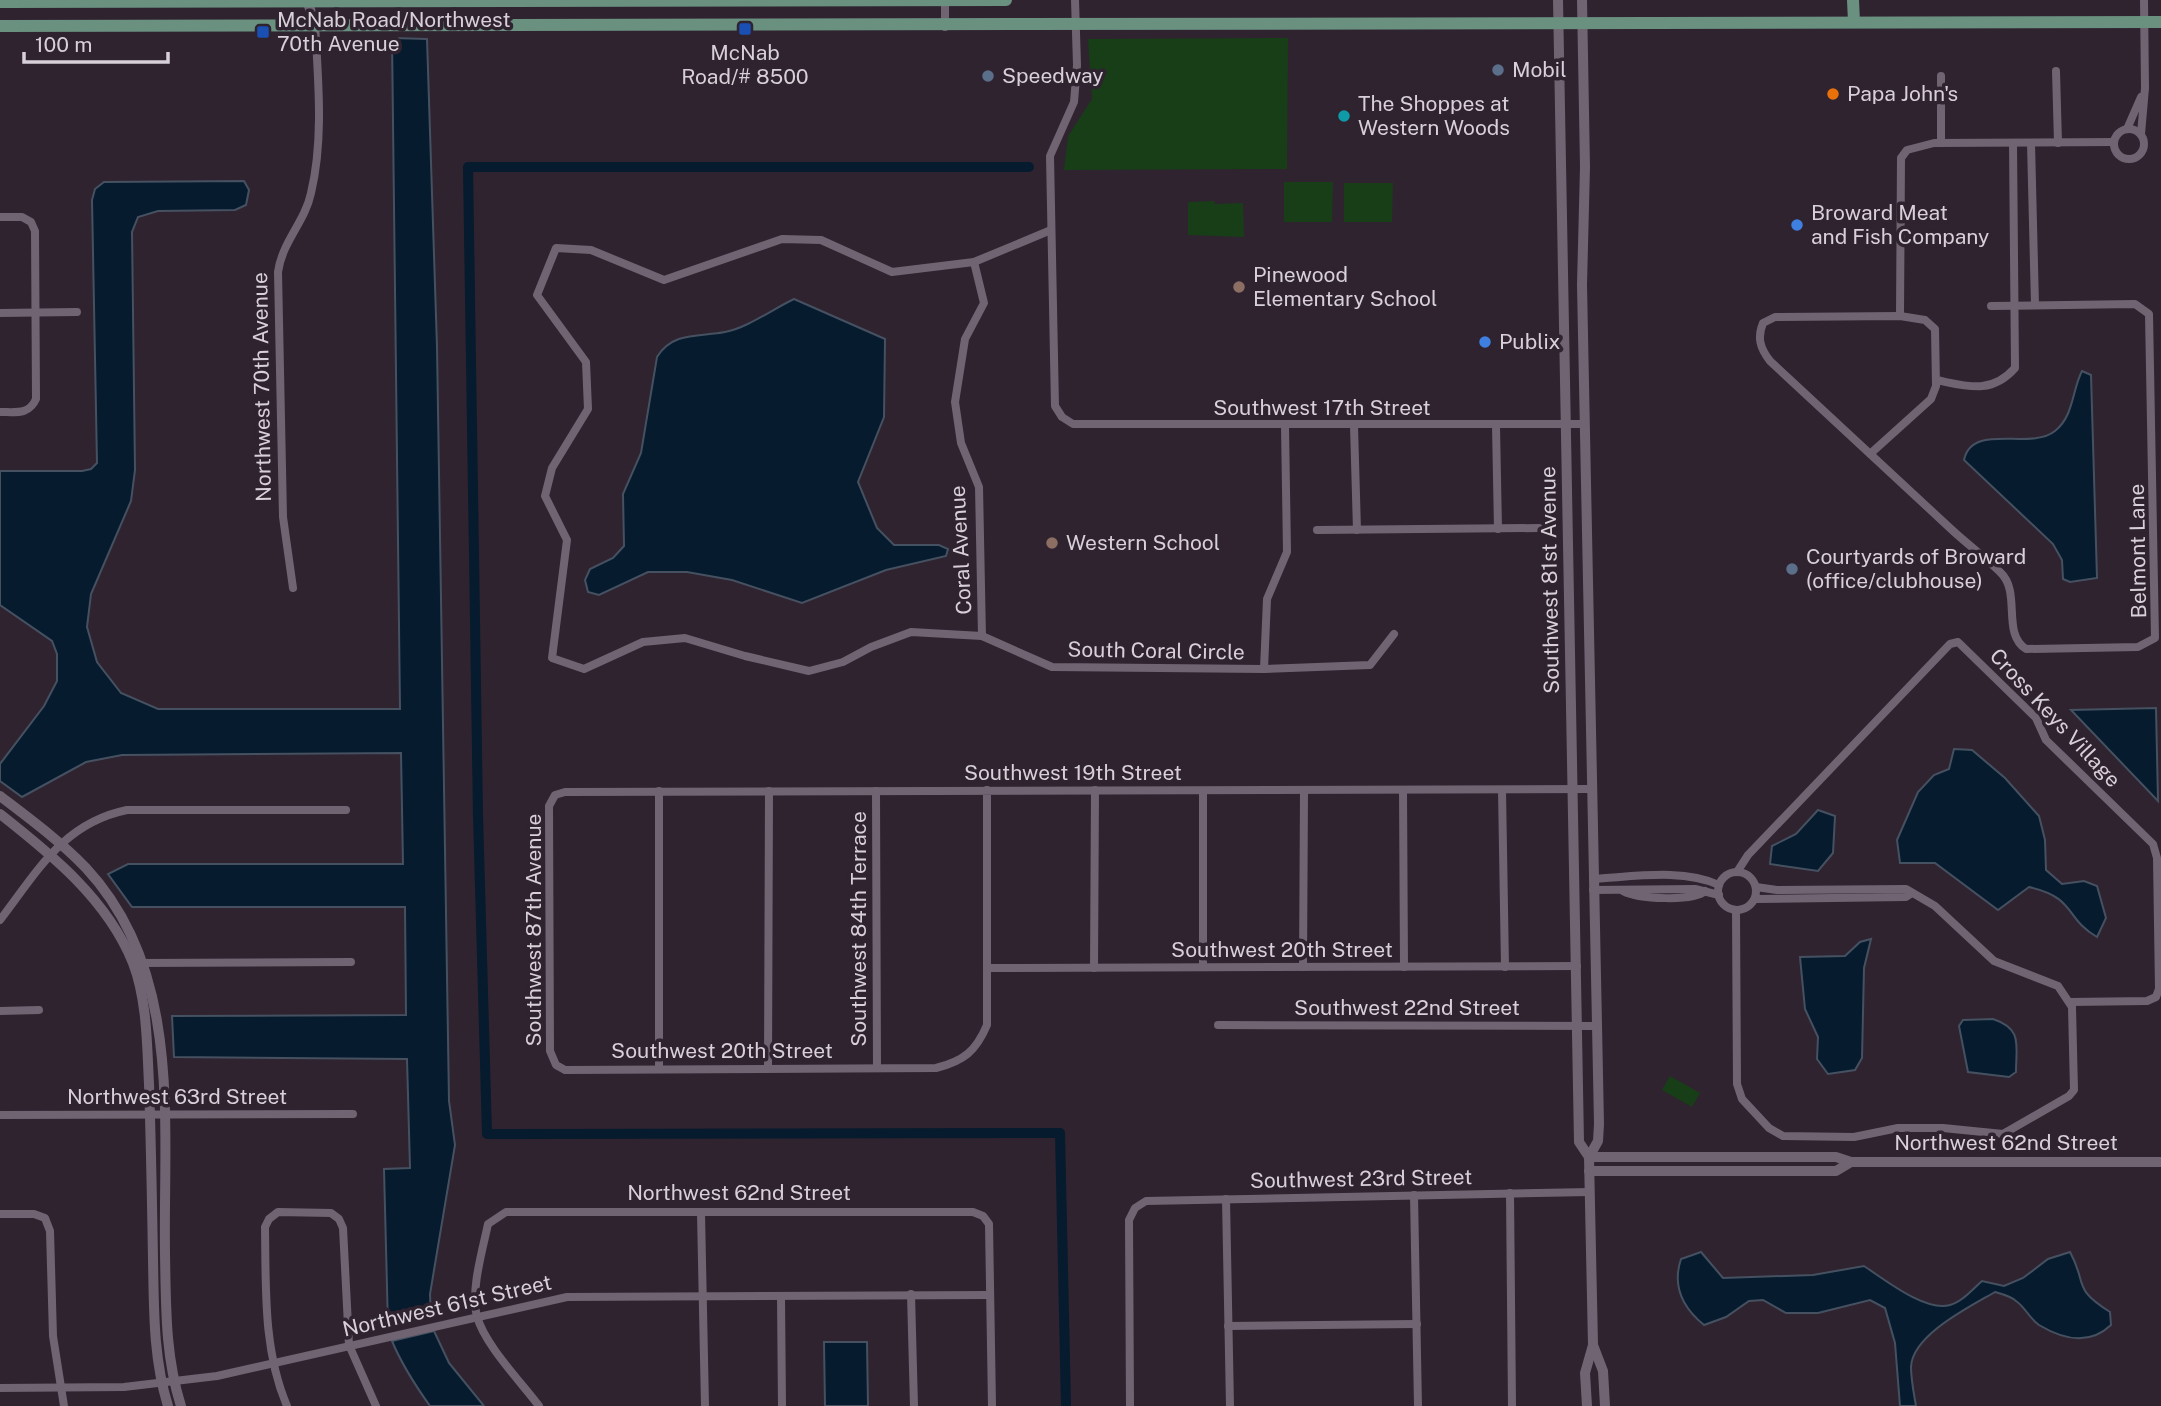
<svg xmlns="http://www.w3.org/2000/svg" width="2161" height="1406" font-family="'Public Sans',sans-serif">
	<style>
		.green { fill: #183e18 }
		.water { fill: #061b2d; stroke: #455161; stroke-width: 2 }
		.lines { fill: none; stroke-linecap: round; stroke-linejoin: round }
		.canal { stroke: #061b2d; stroke-width: 10 }
		.street { stroke: #716472; stroke-width: 8 }
		.secondary { stroke: #716472; stroke-width: 10 }
		.primary { stroke: #6a9080; stroke-width: 12 }
		.transit-dot { fill: #1a4fb4; stroke: #2f2330; stroke-width: 2.5 }
		.service-dot { fill: #5c6f8a; stroke: #2f2330; stroke-width: 2.5 }
		.food-dot { fill: #e8710a; stroke: #2f2330; stroke-width: 2.5 }
		.culture-dot { fill: #0f9aa8; stroke: #2f2330; stroke-width: 2.5 }
		.shop-dot { fill: #3f7fe0; stroke: #2f2330; stroke-width: 2.5 }
		.education-dot { fill: #8d6e63; stroke: #2f2330; stroke-width: 2.5 }
		.labels { text-anchor: middle; stroke-width: 7; stroke-linejoin: round; paint-order: stroke }
		.poi-label { font-size: 21px; fill: #d8d0d9; stroke: #2f2330; text-anchor: start }
		.street-label { font-size: 21px; fill: #d8d0d9; stroke: #2f2330 }
	</style>
	<rect width="100%" height="100%" fill="#2f2330"/>
	<g class="green">
		<path d="M 1288,38 L 1287,169 L 1064,170 L 1068,136 L 1092,99 L 1088,39 Z"/>
		<path d="M 1284,182 L 1333,182 L 1332,222 L 1284,222 Z"/>
		<path d="M 1344,183 L 1393,183 L 1392,222 L 1344,222 Z"/>
		<path d="M 1214,201 L 1215,204 L 1243,203 L 1244,237 L 1188,235 L 1188,202 Z"/>
		<path d="M 1670,1076 L 1700,1093 L 1692,1107 L 1662,1090 Z"/>
	</g>
	<g class="water">
		<path d="M 392,38 L 427,39 L 437,347 L 449,1101 L 455,1145 L 430,1294 L 431,1318 L 388,1326 L 384,1169 L 410,1168 L 407,1059 L 174,1057 L 172,1016 L 406,1015 L 405,907 L 132,907 L 108,874 L 128,864 L 403,864 L 401,753 L 122,755 L 86,762 L 22,797 L 0,781 L 0,764 L 44,706 L 57,681 L 57,654 L 52,641 L 0,605 L 0,471 L 82,471 L 91,469 L 97,463 L 92,200 L 95,189 L 104,182 L 244,181 L 249,190 L 246,205 L 235,210 L 158,211 L 138,217 L 132,232 L 135,470 L 131,501 L 91,594 L 87,627 L 97,662 L 121,693 L 158,709 L 400,709 Z"/>
		<path d="M 794,299 L 885,339 L 884,417 L 858,482 L 877,528 L 894,545 L 939,545 L 948,549 L 946,556 L 886,570 L 802,603 L 732,580 L 687,572 L 648,572 L 599,595 L 588,592 L 585,580 L 590,569 L 613,558 L 624,546 L 623,494 L 641,453 L 657,357 C 673,331 700,337 725,332 C 747,328 773,309 794,299 Z"/>
		<path d="M 2082,371 L 2091,375 L 2097,578 L 2070,582 L 2063,579 L 2062,560 L 2053,544 L 1964,460 C 1972,422 2030,451 2055,431 C 2074,416 2072,390 2082,371 Z"/>
		<path d="M 2156,708 L 2158,801 L 2071,710 Z"/>
		<path d="M 1954,749 L 1972,750 L 2005,778 L 2039,816 L 2045,840 L 2046,870 L 2062,884 L 2084,881 L 2097,886 L 2106,918 L 2097,937 C 2064,918 2077,898 2029,887 L 1998,910 L 1935,863 L 1900,863 L 1897,840 L 1918,792 L 1934,775 L 1949,769 Z"/>
		<path d="M 1818,810 L 1835,816 L 1833,853 L 1818,871 L 1770,864 L 1772,846 L 1796,834 Z"/>
		<path d="M 1871,939 L 1864,968 L 1862,1058 L 1855,1070 L 1828,1074 L 1817,1059 L 1818,1037 L 1805,1009 L 1800,957 L 1845,956 L 1860,942 Z"/>
		<path d="M 1993,1019 C 2023,1029 2016,1045 2016,1072 L 2009,1077 L 1968,1072 L 1959,1026 L 1963,1020 Z"/>
		<path d="M 1701,1252 L 1723,1278 L 1813,1275 L 1864,1266 C 1884,1279 1925,1312 1950,1305 C 1962,1302 1973,1289 1982,1281 L 2004,1286 L 2023,1278 L 2048,1259 L 2070,1252 C 2088,1285 2071,1287 2110,1312 L 2111,1325 C 2090,1345 2064,1340 2039,1325 C 2030,1319 2025,1307 2016,1301 C 2011,1296 2002,1294 1995,1292 C 1971,1306 1912,1335 1911,1367 C 1911,1380 1914,1394 1916,1406 L 1900,1406 L 1895,1343 L 1885,1308 L 1870,1300 L 1818,1313 L 1786,1313 L 1763,1300 L 1749,1301 L 1726,1317 L 1704,1325 C 1683,1308 1672,1286 1681,1259 Z"/>
		<path d="M 434,1331 L 449,1363 L 484,1406 L 430,1406 C 415,1385 402,1365 392,1341 Z"/>
		<path d="M 824,1342 L 867,1342 L 868,1406 L 825,1406 Z"/>
	</g>
	<g class="lines">
		<path class="canal" d="M 1029,167 L 468,167 L 478,815 L 487,1134 L 1060,1133 L 1066,1406"/>
		<g class="street">
			<path d="M 1075,0 L 1077,65 L 1074,102 L 1050,156 L 1055,406 L 1062,417 L 1073,424 L 1585,424"/>
			<path d="M 945,27 L 945,0"/>
			<path d="M 2056,71 L 2058,143"/>
			<path d="M 2127,129 L 2141,97"/>
			<circle cx="2129" cy="144" r="15"/>
			<path d="M 2141,134 L 2145,88 L 2144,0"/>
			<path d="M 1941,143 L 1941,76"/>
			<path d="M 2031,143 L 2035,305"/>
			<path d="M 0,217 L 22,217 L 31,222 L 35,231 L 36,399 C 29,415 16,412 0,412"/>
			<path d="M 1051,230 L 974,262 L 892,272 L 821,240 L 782,239 L 664,280 L 591,250 L 556,248 L 537,295 L 586,362 L 588,409 L 552,468 L 545,496 L 567,540 L 552,658 L 584,669 L 643,642 L 685,638 L 745,656 L 809,671 L 843,662 L 871,647 L 911,632 L 982,636 L 1052,667 L 1264,669 L 1370,665 L 1394,634"/>
			<path d="M 974,262 L 984,303 L 965,339 L 955,402 L 961,443 L 979,487 L 982,636"/>
			<path d="M 0,313 L 77,312"/>
			<path d="M 1900,316 L 1901,158 L 1907,150 L 1934,143 L 2114,142"/>
			<path d="M 1936,380 C 1967,386 1991,395 2015,368 L 2013,143"/>
			<path d="M 1354,426 L 1357,530"/>
			<path d="M 1496,426 L 1498,529"/>
			<path d="M 1870,454 L 1931,399 L 1936,386 L 1935,329 L 1925,320 L 1900,316 L 1775,317 L 1763,323 C 1757,338 1760,348 1770,361 C 1831,417 1891,473 1951,529 C 1967,544 1985,557 2000,572 C 2022,592 2001,633 2026,649 L 2138,647 L 2155,638 L 2149,314 L 2135,304 L 1991,306"/>
			<path d="M 1317,530 L 1539,528"/>
			<path d="M 293,588 L 283,517 L 278,272 C 282,242 305,222 311,193 C 324,139 318,79 315,24"/>
			<path d="M 1264,669 L 1267,599 L 1287,552 L 1285,426"/>
			<path d="M 987,790 L 987,1025 C 976,1051 964,1061 936,1068 L 565,1070 L 556,1065 L 550,1051 L 549,806 L 555,795 L 565,792 L 1592,789"/>
			<path d="M 1403,790 L 1404,967"/>
			<path d="M 1502,790 L 1505,967"/>
			<path d="M 659,791 L 659,1069"/>
			<path d="M 876,791 L 877,1068"/>
			<path d="M 1737,872 L 1748,855 L 1950,644 L 1958,642 L 2036,718 L 2046,740 L 2153,844 L 2157,858 L 2159,989 L 2156,997 L 2147,1001 L 2070,1002"/>
			<circle cx="1737" cy="891" r="19"/>
			<path d="M 1593,879 C 1632,877 1683,868 1719,885"/>
			<path d="M 1593,890 L 1695,889 L 1719,895"/>
			<path d="M 1623,891 C 1637,899 1694,902 1705,891"/>
			<path d="M 1755,899 L 1906,897 L 1912,893"/>
			<path d="M 1736,910 L 1737,1084 L 1742,1099 L 1769,1128 L 1783,1136 L 1854,1137 L 1898,1128 L 1943,1128 L 2003,1134 L 2069,1096 L 2074,1090 L 2072,1007 L 2058,986 L 1994,961 L 1935,906 L 1906,889 L 1777,890 L 1756,887"/>
			<path d="M 0,920 C 37,872 63,823 127,810 L 346,810"/>
			<path d="M 137,963 L 351,962"/>
			<path d="M 1203,967 L 1203,791"/>
			<path d="M 1303,967 L 1304,791"/>
			<path d="M 987,968 L 1577,966"/>
			<path d="M 1094,968 L 1095,790"/>
			<path d="M 0,1011 L 39,1010"/>
			<path d="M 1218,1025 L 1596,1026"/>
			<path d="M 768,1068 L 769,791"/>
			<path d="M 0,1115 L 353,1114"/>
			<path d="M 1510,1193 L 1512,1406"/>
			<path d="M 1414,1195 L 1418,1406"/>
			<path d="M 1226,1199 L 1230,1406"/>
			<path d="M 701,1213 L 705,1406"/>
			<path d="M 0,1214 L 34,1214 L 45,1218 L 50,1231 L 53,1336 L 64,1406"/>
			<path d="M 911,1294 L 914,1406"/>
			<path d="M 781,1296 L 782,1406"/>
			<path d="M 1228,1326 L 1417,1324"/>
			<path d="M 0,1388 L 124,1387 L 217,1376 L 567,1297 L 990,1295"/>
			<path d="M 287,1406 C 263,1350 266,1287 265,1227 L 269,1219 L 278,1212 L 331,1213 L 339,1219 L 343,1228 L 349,1345 L 376,1406"/>
			<path d="M 539,1406 C 521,1382 484,1344 477,1316 C 470,1292 483,1248 488,1224 L 506,1212 L 973,1212 L 983,1216 L 989,1224 L 992,1406"/>
			<path d="M 1130,1406 L 1129,1220 L 1135,1208 L 1146,1201 L 1590,1192"/>
		</g>
		<g class="secondary">
			<path d="M 307,0 L 315,24"/>
			<path d="M 1558,0 L 1579,1142 L 1589,1157"/>
			<path d="M 1582,0 L 1585,167 L 1582,285 L 1599,1124 L 1598,1141 L 1589,1157 L 1593,1345 L 1585,1373 L 1587,1406"/>
			<path d="M 0,796 C 30,819 60,841 86,868 C 183,972 163,1122 165,1253 C 166,1305 165,1356 181,1406"/>
			<path d="M 0,814 C 52,855 107,899 133,963 C 147,999 147,1045 149,1084 C 151,1142 152,1200 153,1259 C 154,1308 153,1358 168,1406"/>
			<path d="M 1589,1157 L 1836,1157 L 1851,1162 L 2161,1162"/>
			<path d="M 1589,1171 L 1836,1171 L 1851,1162"/>
			<path d="M 1593,1345 L 1603,1371 L 1605,1406"/>
		</g>
		<g class="primary">
			<path d="M 1853,0 L 1854,22"/>
			<path d="M 0,2 L 1006,0"/>
			<path d="M 0,26 L 2161,22"/>
		</g>
	</g>
	<g class="transit-dot">
		<rect x="738" y="22" width="14" height="14" rx="3.5"/>
		<rect x="256" y="25" width="14" height="14" rx="3.5"/>
	</g>
	<g class="service-dot">
		<circle cx="1498" cy="70" r="7"/>
		<circle cx="988" cy="76" r="7"/>
		<circle cx="1792" cy="569" r="7"/>
	</g>
	<circle class="food-dot" cx="1833" cy="94" r="7"/>
	<circle class="culture-dot" cx="1344" cy="116" r="7"/>
	<g class="shop-dot">
		<circle cx="1797" cy="225" r="7"/>
		<circle cx="1485" cy="342" r="7"/>
	</g>
	<g class="education-dot">
		<circle cx="1239" cy="287" r="7"/>
		<circle cx="1052" cy="543" r="7"/>
	</g>
	<g class="labels">
		<g class="poi-label">
			<text x="277" y="27">McNab Road/Northwest<tspan x="277" dy="24">70th Avenue</tspan></text>
			<text x="745" y="60" text-anchor="middle">McNab<tspan x="745" dy="24">Road/# 8500</tspan></text>
			<text x="1512" y="77">Mobil</text>
			<text x="1002" y="83">Speedway</text>
			<text x="1847" y="101">Papa John's</text>
			<text x="1358" y="111">The Shoppes at<tspan x="1358" dy="24">Western Woods</tspan></text>
			<text x="1811" y="220">Broward Meat<tspan x="1811" dy="24">and Fish Company</tspan></text>
			<text x="1253" y="282">Pinewood<tspan x="1253" dy="24">Elementary School</tspan></text>
			<text x="1499" y="349">Publix</text>
			<text x="1066" y="550">Western School</text>
			<text x="1806" y="564">Courtyards of Broward<tspan x="1806" dy="24">(office/clubhouse)</tspan></text>
		</g>
		<g class="street-label">
			<text transform="translate(262 387) rotate(-91)" y="7">Northwest 70th Avenue</text>
			<text x="1322" y="415">Southwest 17th Street</text>
			<text transform="translate(961 550) rotate(-93)" y="7">Coral Avenue</text>
			<text transform="translate(2138 551) rotate(-91)" y="7">Belmont Lane</text>
			<text transform="translate(1550 580) rotate(-91)" y="7">Southwest 81st Avenue</text>
			<text transform="translate(1156 651) rotate(1)" y="7">South Coral Circle</text>
			<text transform="translate(2055 718) rotate(47)" y="7">Cross Keys Village</text>
			<text x="1073" y="780">Southwest 19th Street</text>
			<text transform="translate(859 929) rotate(-90)" y="7">Southwest 84th Terrace</text>
			<text transform="translate(534 930) rotate(-90)" y="7">Southwest 87th Avenue</text>
			<text x="1282" y="957">Southwest 20th Street</text>
			<text x="1407" y="1015">Southwest 22nd Street</text>
			<text x="722" y="1058">Southwest 20th Street</text>
			<text x="177" y="1104">Northwest 63rd Street</text>
			<text x="2006" y="1150">Northwest 62nd Street</text>
			<text transform="translate(1361 1179) rotate(-1)" y="7">Southwest 23rd Street</text>
			<text x="739" y="1200">Northwest 62nd Street</text>
			<text transform="translate(447 1306) rotate(-13)" y="7">Northwest 61st Street</text>
		</g>
	</g>
	<path d="M24 52v10h144v-10" fill="none" stroke="#d8d0d9" stroke-width="3.5"/>
	<text x="35" y="52" font-size="21" fill="#d8d0d9" stroke="#2f2330" stroke-width="5" paint-order="stroke">100 m</text>
</svg>
